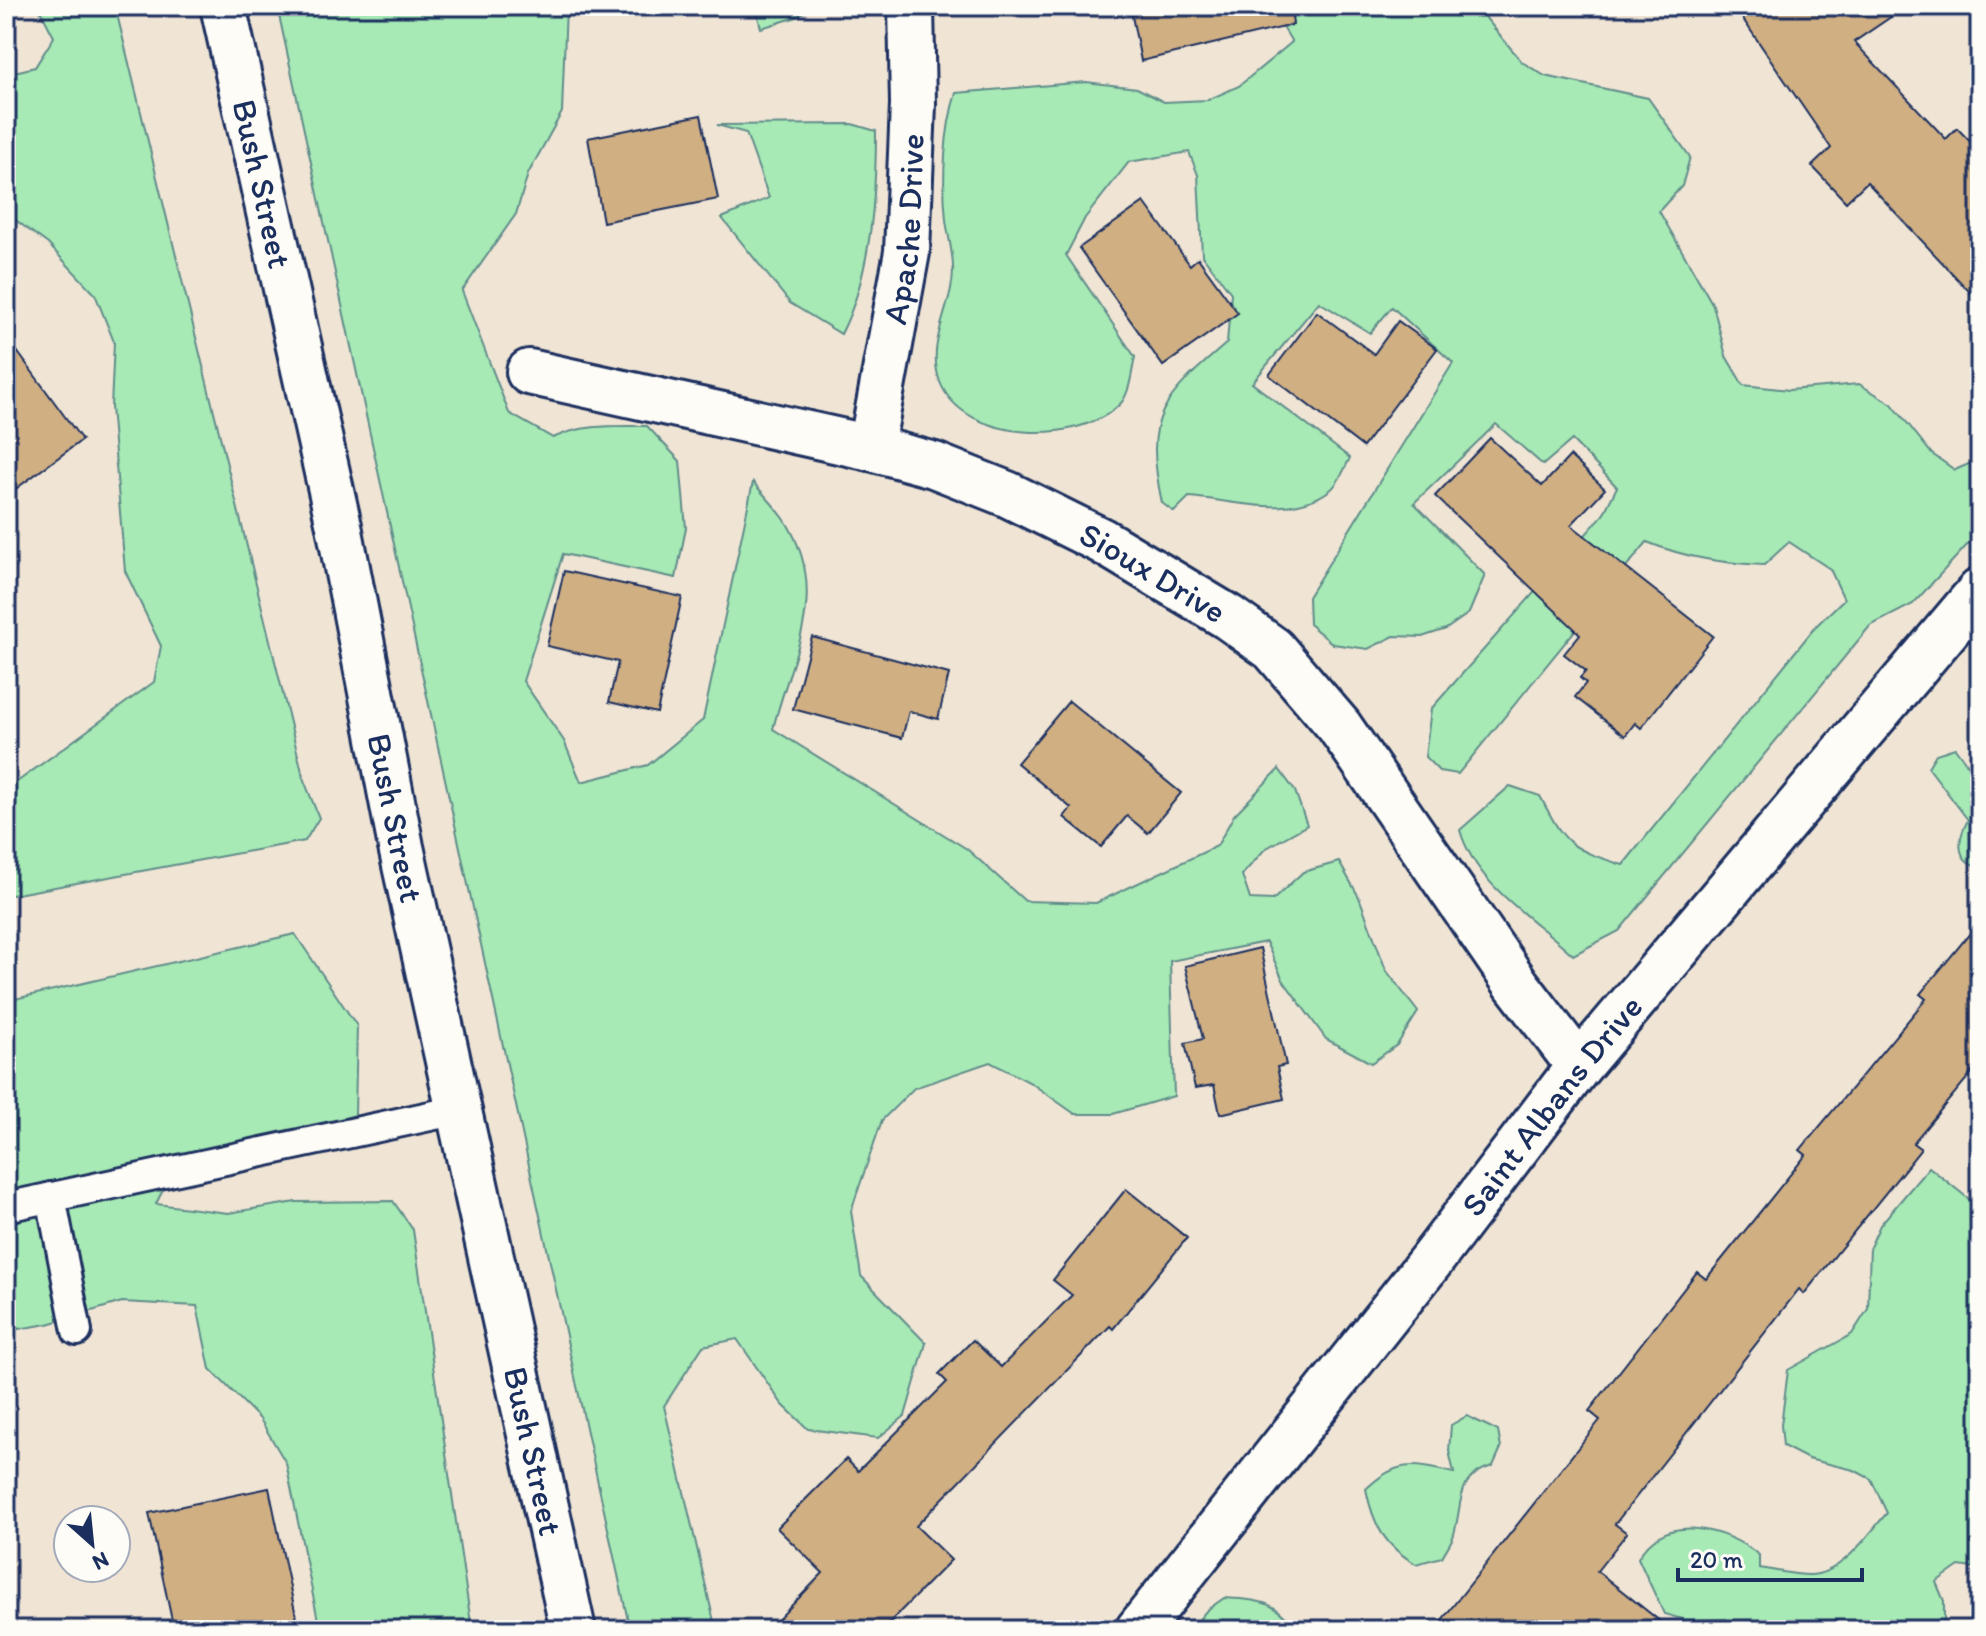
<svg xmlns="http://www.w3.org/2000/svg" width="1986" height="1636" font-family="Itim,sans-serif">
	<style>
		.green { fill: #a7eab5; stroke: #618c8a; stroke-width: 2 }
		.building { fill: #d0af83; stroke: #1b2f5e; stroke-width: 2 }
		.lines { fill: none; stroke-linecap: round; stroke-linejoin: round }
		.lane-casing { stroke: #1b2f5e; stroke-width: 34 }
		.street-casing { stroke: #1b2f5e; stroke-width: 50 }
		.secondary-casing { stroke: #1b2f5e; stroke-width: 50 }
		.lane { stroke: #fdfcf7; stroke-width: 28 }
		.street { stroke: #fdfcf7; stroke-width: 44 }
		.secondary { stroke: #fdfcf7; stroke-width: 44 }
		.labels { text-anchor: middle; stroke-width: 6; stroke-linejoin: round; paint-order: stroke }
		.street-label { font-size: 34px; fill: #1b2f5e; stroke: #fdfcf7 }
	</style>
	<rect width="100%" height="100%" fill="#f0e5d4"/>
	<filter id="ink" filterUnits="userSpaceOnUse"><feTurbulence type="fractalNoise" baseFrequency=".0125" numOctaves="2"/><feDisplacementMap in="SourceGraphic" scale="16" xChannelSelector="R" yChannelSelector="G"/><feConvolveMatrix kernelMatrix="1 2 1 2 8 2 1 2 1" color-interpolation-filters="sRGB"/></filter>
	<g filter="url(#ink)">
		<g class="green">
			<path d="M 38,6 L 115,6 L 304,780 L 319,818 L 305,841 L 6,896 L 6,790 L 154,682 L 161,646 L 125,571 L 111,407 L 114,342 L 95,294 L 48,244 L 6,213 L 6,74 L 35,67 L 54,37 Z"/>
			<path d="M 277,6 L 566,6 L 562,112 L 528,174 L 516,214 L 462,291 L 509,413 L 553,438 C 582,424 614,426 647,426 L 680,461 L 686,528 L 676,578 L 563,554 L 523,681 L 564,741 L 581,782 L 648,765 L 703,720 L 753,482 C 763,494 776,507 785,520 C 832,594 791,655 773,729 L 967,849 L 1025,901 L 1096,903 L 1217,846 L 1234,815 L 1279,769 L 1295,791 L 1307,825 L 1265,849 L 1242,875 L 1250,899 L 1273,900 L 1303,872 L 1339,862 L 1359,897 L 1386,970 L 1418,1012 L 1397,1045 L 1371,1063 L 1326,1039 L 1283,980 L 1266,942 L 1170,961 L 1174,1096 L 1113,1114 L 1075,1114 L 1031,1083 L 990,1062 L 914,1088 L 882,1120 L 851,1211 L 861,1276 L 926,1343 L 905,1416 L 878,1438 L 808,1429 L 782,1404 L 737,1339 L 703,1346 L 664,1406 L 716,1630 L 630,1630 Z"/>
			<path d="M 755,6 L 812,6 L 797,17 L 761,28 Z"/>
			<path d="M 1270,6 L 1484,6 L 1485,17 L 1522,62 L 1545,76 L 1648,98 L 1690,157 L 1682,186 L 1659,211 L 1713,305 L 1726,356 L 1743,385 L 1789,390 L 1859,384 L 1892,404 L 1932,454 L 1955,470 L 1980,459 L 1980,531 L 1913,604 L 1870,626 L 1619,931 L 1573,955 C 1532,917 1476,886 1460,830 L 1510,786 L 1540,796 C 1566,846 1569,848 1623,865 L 1816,626 L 1844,599 L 1830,569 L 1789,542 L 1764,565 C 1722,563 1686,558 1647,542 L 1458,774 L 1439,771 L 1425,757 L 1431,709 L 1603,515 L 1617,487 L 1572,440 L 1543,465 L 1496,424 L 1414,503 L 1485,575 L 1469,613 L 1446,629 L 1422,637 L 1394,636 L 1368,649 L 1333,644 L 1309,624 L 1308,597 L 1453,363 L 1392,307 L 1370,333 L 1319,302 L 1252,383 L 1350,458 C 1345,467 1339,484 1330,490 C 1291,520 1233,500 1189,497 L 1174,512 L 1162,503 C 1143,415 1162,399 1227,343 L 1231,293 L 1202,255 L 1198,175 L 1189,152 L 1129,162 L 1085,218 L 1066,255 L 1135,357 C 1132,370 1130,393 1121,403 C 1080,446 964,443 940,382 C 925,342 954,306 953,268 C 953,252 948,236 946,220 C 942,181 944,130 956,93 L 1086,82 L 1137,88 L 1164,102 L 1208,100 L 1239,86 L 1292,42 Z"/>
			<path d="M 852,124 L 876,131 C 876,196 871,276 841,334 L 790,303 L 722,218 L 769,198 L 746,133 L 717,125 Z"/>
			<path d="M 1955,748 L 1980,781 L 1980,867 C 1954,861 1958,838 1968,820 L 1928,767 L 1936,754 Z"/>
			<path d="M 295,934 L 357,1026 L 355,1115 L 296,1133 L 177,1161 L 156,1204 L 228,1213 L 296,1202 L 393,1201 L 413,1230 L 472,1630 L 320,1630 L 286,1463 L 260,1419 L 210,1369 L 197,1306 L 122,1302 L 48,1324 L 6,1331 L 6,1001 Z"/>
			<path d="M 1929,1167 L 1980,1208 L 1980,1569 L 1959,1566 L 1936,1582 L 1944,1601 L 1944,1630 L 1720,1630 L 1726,1619 L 1685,1620 L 1664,1614 L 1638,1558 C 1665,1512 1723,1527 1759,1555 L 1759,1568 C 1775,1570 1793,1575 1809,1575 C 1842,1575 1868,1534 1887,1513 L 1871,1479 L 1854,1470 L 1808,1459 L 1783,1446 L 1781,1425 L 1788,1370 L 1852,1334 L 1868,1309 L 1870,1247 L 1880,1225 Z"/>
			<path d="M 1467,1416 L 1498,1431 L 1501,1448 L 1493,1466 C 1455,1476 1463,1504 1454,1534 C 1452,1542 1446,1549 1442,1557 L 1416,1564 C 1384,1546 1373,1524 1366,1489 C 1397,1459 1414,1464 1454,1473 L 1449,1451 L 1451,1425 Z"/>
			<path d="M 1224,1598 C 1258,1600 1277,1600 1295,1630 L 1190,1630 L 1207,1610 Z"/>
		</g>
		<g class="building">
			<path d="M 1130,6 L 1291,6 L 1293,25 L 1141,61 Z"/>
			<path d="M 1734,6 L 1907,6 L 1854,42 L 1946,139 L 1957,128 L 1980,152 L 1980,303 L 1867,182 L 1846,202 L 1812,166 L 1831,148 Z"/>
			<path d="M 701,115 L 718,199 L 603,222 L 588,138 Z"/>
			<path d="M 1144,202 L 1190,265 L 1198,258 L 1238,313 L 1163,366 L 1079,248 Z"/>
			<path d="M 1317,312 L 1374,354 L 1398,321 L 1437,349 L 1363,447 L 1269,375 Z"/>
			<path d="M 6,336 L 82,440 L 6,496 Z"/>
			<path d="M 1490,438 L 1542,486 L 1570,456 L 1605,489 L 1571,525 L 1713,636 L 1641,728 L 1635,723 L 1625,736 L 1575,697 L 1586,683 L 1580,678 L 1586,671 L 1564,654 L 1580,634 L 1435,496 Z"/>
			<path d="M 564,571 L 682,597 L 657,713 L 609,702 L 618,662 L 547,646 Z"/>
			<path d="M 812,637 L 949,674 L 938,719 L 909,711 L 902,738 L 793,709 Z"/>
			<path d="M 1069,701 L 1181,793 L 1148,833 L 1127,816 L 1101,847 L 1064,817 L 1071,808 L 1017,763 Z"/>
			<path d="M 1980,921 L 1980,1063 L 1913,1143 L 1921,1149 L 1804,1294 L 1799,1289 L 1615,1524 L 1627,1533 L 1597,1571 L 1671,1630 L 1434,1630 L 1600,1420 L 1589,1411 L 1697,1272 L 1706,1279 L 1806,1155 L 1800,1150 L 1926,999 L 1920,994 Z"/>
			<path d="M 1260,948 L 1286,1065 L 1277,1067 L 1284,1099 L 1220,1114 L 1214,1085 L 1195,1088 L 1185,1043 L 1203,1039 L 1185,966 Z"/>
			<path d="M 1126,1189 L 1187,1238 L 1113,1329 L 1110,1326 L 916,1526 L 951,1560 L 882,1630 L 768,1630 L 823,1573 L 777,1528 L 846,1459 L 858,1471 L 947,1382 L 939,1374 L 973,1340 L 1001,1367 L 1072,1295 L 1053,1280 Z"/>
			<path d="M 269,1488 L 299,1630 L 174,1630 L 149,1513 Z"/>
		</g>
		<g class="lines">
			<defs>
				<g id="lane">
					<path d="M 51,1197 L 77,1331"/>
					<path d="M 6,1207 L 458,1110"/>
				</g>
				<g id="street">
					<path id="s1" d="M 223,6 L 339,526 L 401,847 L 573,1630"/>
					<path id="s2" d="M 529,372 L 871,448 L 934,465 L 1007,494 L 1102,541 L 1228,617 L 1273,649 L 1339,726 L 1517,985 L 1579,1066"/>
					<path id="s3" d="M 871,448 L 907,252 L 913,104 L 911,6"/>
				</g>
				<g id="secondary">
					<path id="s4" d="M 1138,1630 L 1433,1258 L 1579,1066 L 1980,591"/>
				</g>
			</defs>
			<use href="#lane" class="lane-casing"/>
			<use href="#street" class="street-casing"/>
			<use href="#secondary" class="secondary-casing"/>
			<use href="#lane" class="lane"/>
			<use href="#street" class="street"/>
			<use href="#secondary" class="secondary"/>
		</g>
	</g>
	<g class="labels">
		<g class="street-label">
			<text dy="12" stroke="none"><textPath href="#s1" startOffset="182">Bush Street</textPath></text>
			<text dy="12" stroke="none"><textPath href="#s3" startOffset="222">Apache Drive</textPath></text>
			<text dy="12" stroke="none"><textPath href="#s2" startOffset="660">Sioux Drive</textPath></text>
			<text dy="12" stroke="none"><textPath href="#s1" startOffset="830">Bush Street</textPath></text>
			<text dy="12" stroke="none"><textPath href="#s4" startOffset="668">Saint Albans Drive</textPath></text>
			<text dy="12" stroke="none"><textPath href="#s1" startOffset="1478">Bush Street</textPath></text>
		</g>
	</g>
	<rect width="1986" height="1636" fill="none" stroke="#fdfcf7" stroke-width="32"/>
	<rect x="16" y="16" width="1954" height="1604" fill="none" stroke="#1b2f5e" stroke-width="3" filter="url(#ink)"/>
	<g transform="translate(92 1544) rotate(153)"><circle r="38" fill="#fdfcf7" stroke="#a3aaba" stroke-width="2"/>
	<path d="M0-6L14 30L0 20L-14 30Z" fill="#1b2f5e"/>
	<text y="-12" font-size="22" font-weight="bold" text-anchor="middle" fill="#1b2f5e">N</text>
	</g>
	<path d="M1678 1568v12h184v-12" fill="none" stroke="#1b2f5e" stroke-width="4"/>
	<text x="1690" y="1568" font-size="24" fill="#1b2f5e" stroke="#fdfcf7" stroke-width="6" paint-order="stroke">20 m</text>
</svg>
